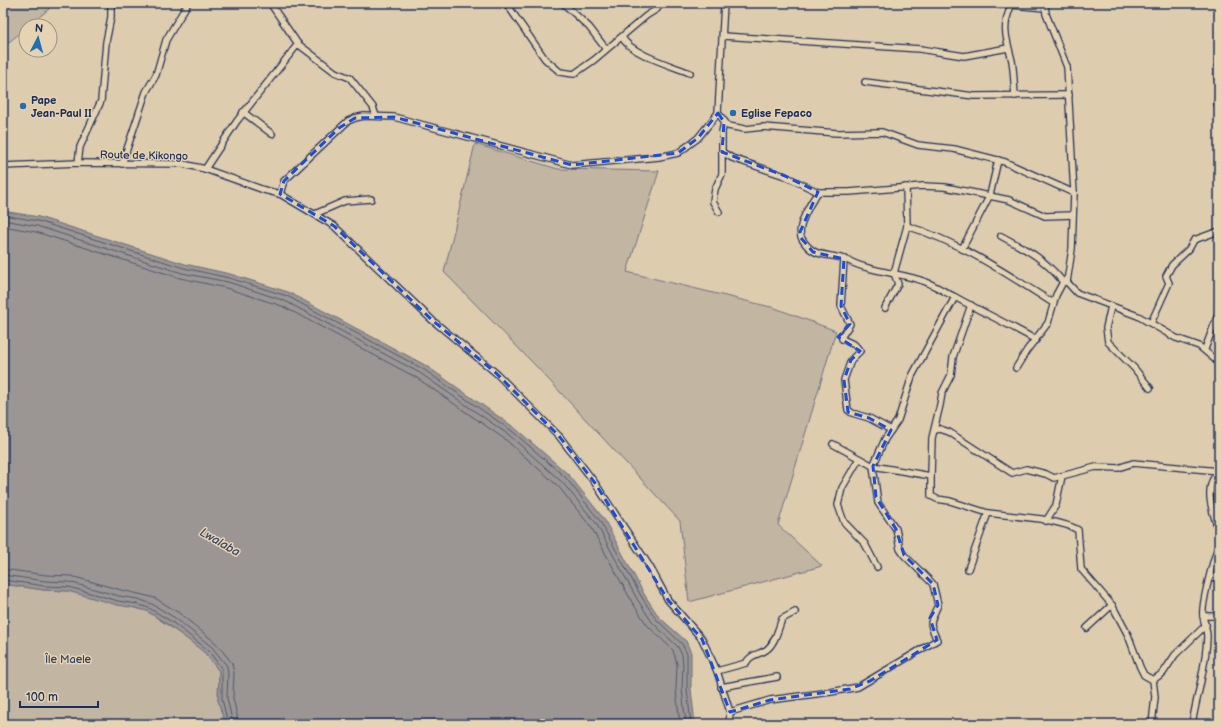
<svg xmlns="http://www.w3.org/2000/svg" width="1222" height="727" font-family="'Balsamiq Sans',sans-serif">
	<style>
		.green { fill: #c2b5a2; stroke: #6e7280 }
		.water { fill: #9b9693; stroke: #686d7e }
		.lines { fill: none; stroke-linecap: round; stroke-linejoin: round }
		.shore { stroke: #4e5873; stroke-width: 1 }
		.minor-casing { stroke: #1b2f5e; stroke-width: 8 }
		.minor { stroke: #e6d3b1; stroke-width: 5.5 }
		.marked { fill: none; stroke: #1d4ed8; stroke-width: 3; stroke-dasharray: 8 5; stroke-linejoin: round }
		.poi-dot { fill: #1f6fb2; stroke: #e6d3b1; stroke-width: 1.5 }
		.labels { text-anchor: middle; stroke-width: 3; stroke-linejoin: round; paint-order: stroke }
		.poi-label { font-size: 11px; font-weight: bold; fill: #1b2f5e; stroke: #e6d3b1; text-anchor: start }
		.street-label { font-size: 11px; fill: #1b2f5e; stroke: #e6d3b1 }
		.park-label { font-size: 11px; fill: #344368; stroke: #e6d3b1 }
		.water-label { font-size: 12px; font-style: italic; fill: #354469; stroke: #e6d3b1 }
	</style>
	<rect width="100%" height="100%" fill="#deccae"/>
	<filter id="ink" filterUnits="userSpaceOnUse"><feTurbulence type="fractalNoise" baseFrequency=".025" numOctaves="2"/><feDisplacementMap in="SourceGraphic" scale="8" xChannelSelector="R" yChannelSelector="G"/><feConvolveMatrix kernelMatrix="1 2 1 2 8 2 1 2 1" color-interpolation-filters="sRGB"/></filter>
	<g filter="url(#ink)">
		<g class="green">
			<path d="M 3,3 L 47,3 L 49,9 L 28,26 L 26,26 L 26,28 L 3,47 Z"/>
			<path d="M 475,144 L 558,169 L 659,171 L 627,272 L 775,308 L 836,331 L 778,525 L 822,566 L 689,602 L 680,521 L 534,364 L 444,272 Z"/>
			<path d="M 3,584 L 44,590 L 68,591 L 147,611 L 192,642 L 205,653 L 219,671 L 218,700 L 225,724 L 3,724 Z"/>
		</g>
		<path class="water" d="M 3,211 L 39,217 L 185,264 L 230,274 L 288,292 L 425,365 L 515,428 L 569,475 L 604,519 L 644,594 L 659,617 L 686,641 L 691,653 L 691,689 L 695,724 L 225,724 L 218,700 L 219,671 L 205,653 L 170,626 L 147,611 L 136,608 L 117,605 L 68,591 L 44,590 L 3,584 Z"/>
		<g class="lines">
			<g class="shore">
				<path d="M 3,215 L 38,221 L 184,268 L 229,278 L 287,296 L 423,369 L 512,431 L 566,478 L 600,521 L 641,596 L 656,619 L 682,644 L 687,654 L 687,689 L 691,724"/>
				<path d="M 3,220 L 37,226 L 182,273 L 228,282 L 285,301 L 420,373 L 509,435 L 562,482 L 596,523 L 637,599 L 652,622 L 678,647 L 682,655 L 683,664 L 682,689 L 686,724"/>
				<path d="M 3,226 L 36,232 L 180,278 L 226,288 L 282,306 L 417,378 L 506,440 L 558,486 L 591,527 L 632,602 L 647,625 L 673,650 L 677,664 L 676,690 L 680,724"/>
				<path d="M 3,569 L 46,575 L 71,576 L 121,590 L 139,594 L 155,598 L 179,613 L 216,643 L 232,663 L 234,673 L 233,698 L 239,724"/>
				<path d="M 3,575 L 45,581 L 69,582 L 119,596 L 138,599 L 152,604 L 175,618 L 212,647 L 227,666 L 228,674 L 227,698 L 233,724"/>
				<path d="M 3,580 L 45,586 L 69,587 L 118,601 L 137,604 L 149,608 L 172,622 L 208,650 L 222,669 L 222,699 L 228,724"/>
			</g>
			<defs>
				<g id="minor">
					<path d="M 270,3 L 298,44 L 335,72 L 350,78 L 373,107 L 376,116"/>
					<path d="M 506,3 L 545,59 L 560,72 L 574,74 L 594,60 L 646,16 L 657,9 L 661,3"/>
					<path d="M 563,3 L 589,27 L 606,49"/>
					<path d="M 987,3 L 1045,8"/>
					<path d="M 1045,3 L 1046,14 L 1067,67 L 1074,193 L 1072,249 L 1067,282"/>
					<path d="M 1011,6 C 1001,29 1007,39 1012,61 C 1014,73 1014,85 1015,96"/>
					<path d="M 723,36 L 920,49 L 964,56 L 1008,48"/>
					<path d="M 622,37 C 630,54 673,66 690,73"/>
					<path d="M 1219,60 L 1216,72 L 1219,82"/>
					<path d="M 865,82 L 974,96 L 1069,95"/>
					<path d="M 1219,94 L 1217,103 L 1219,109"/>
					<path d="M 243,112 L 272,134"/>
					<path d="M 718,113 L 728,126 L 745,129 L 763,127 L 837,133 L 882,132 L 918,145 L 954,149 L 1005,162 L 1074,193"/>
					<path d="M 722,152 L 732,158 L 785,176 L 818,192 L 849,192 L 923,186 L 945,187 L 1009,200 L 1045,216 L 1073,215"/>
					<path d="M 78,163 L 80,147 L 101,101 L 106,42 L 111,17 L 111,3"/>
					<path d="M 122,164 L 146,92 L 156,75 L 166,40 L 188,3"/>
					<path d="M 3,166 L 78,163 L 183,164 L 205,169 L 264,190 L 280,194 L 334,226 L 432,320 L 496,373 L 559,436 L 595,483 L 650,567 L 668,600 L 702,639 L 717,671 L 730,712 L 729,724"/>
					<path d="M 205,169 L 237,121 L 298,44"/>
					<path d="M 818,192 C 811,202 795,228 802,239 C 815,260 828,252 847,260 C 872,273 900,272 926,282 C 936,286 945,292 955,297 C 982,312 1010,325 1036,340"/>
					<path d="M 280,194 L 284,181 L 348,121 L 355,118 L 364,116 L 394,117 L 572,165 L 659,157 L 678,153 L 698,138 L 718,113 L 724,3"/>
					<path d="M 719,212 L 713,202 L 715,189 L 722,174 L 722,132 L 724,122"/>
					<path d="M 315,214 L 345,201 L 371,199"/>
					<path d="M 907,226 C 960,242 1007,274 1053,303"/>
					<path d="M 1001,236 C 1027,250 1044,258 1063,282"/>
					<path d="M 962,249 L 990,195 L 998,160"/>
					<path d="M 844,259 L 841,306 L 850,324 L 842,336 L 842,339 L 855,345 L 860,351 L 851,360 L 844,380 L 848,410 L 852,413 L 869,418 L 891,430"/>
					<path d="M 1067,282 L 1077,293 L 1138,316 L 1176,338 L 1199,346 L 1219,363"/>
					<path d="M 1111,306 L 1106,328 L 1108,342 L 1134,368 L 1150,388"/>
					<path d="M 885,308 L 898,284 L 894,273 L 907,226 L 906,187"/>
					<path d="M 1151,323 L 1169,283 L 1166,276 L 1172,265 L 1189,249 L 1194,240 L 1219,231"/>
					<path d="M 1205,349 L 1219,312"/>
					<path d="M 1016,368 L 1027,350 L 1048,323 L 1056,295 L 1063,282 L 1067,282"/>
					<path d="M 935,430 L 940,429 L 949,432 L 1012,473 L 1026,469 L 1046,474 L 1054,478 L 1096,467 L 1118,468 L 1133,463 L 1219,471"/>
					<path d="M 833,444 L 873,466 L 931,476 L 931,496 L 937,499 L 950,501 L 988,513 L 1041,519 C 1054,522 1066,523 1078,530 L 1081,569 L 1112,605 L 1128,635 L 1140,667 L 1144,675 L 1153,680 L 1155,697 L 1152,724"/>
					<path d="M 859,459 L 842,488 L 838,505 L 844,522 L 865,544 L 877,567"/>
					<path d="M 1219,471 C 1202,487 1213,513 1219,532"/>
					<path d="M 931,476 L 932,438 L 940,405 L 942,393 L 951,375 L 953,357 L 971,305"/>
					<path d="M 1046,521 L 1056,505 L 1062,476"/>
					<path d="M 968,569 L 988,513"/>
					<path d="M 1210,577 L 1219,578"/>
					<path d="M 1203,616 L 1219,616"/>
					<path d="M 1087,628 L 1112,605"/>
					<path d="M 717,671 L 746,663 C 751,654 758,655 766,650 C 775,644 778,629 782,619 L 795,612"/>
					<path d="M 1153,680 L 1163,673 L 1175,655 L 1206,625"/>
					<path d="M 721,687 L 777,677"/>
					<path d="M 730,712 L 770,700 L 831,692 L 858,687 L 937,640 C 928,621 930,623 938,605 L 933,584 L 904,555 L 900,549 L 896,529 L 878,503 L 873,466 L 885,439 L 898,420 L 912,376 L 955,297"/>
					<path d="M 1192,724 C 1197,695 1206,667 1207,637 C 1207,629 1204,623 1203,616 C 1201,605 1214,556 1219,545"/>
				</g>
			</defs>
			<use href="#minor" class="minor-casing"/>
			<use href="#minor" class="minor"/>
		</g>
	</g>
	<path class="marked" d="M 718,113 L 724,122 L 722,152 L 785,176 L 818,192 L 800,232 L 801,238 L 813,252 L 844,259 L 841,306 L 850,324 L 838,337 L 860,351 L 851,360 L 844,380 L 848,412 L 869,418 L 891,430 L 873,466 L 876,497 L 896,529 L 904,555 L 933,584 L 938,605 L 930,618 L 937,640 L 870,681 L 850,689 L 770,700 L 730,712 L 702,639 L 668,600 L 595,483 L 559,436 L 496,373 L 432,320 L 334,226 L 280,194 L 284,181 L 339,128 L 355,118 L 394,117 L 572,165 L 678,153 L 698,138 Z"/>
	<g class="poi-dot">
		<circle cx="23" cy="106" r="4"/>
		<circle cx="733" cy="113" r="4"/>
	</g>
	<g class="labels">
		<g class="poi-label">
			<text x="31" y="104">Pape<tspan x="31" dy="13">Jean-Paul II</tspan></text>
			<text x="741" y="117">Eglise Fepaco</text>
		</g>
		<g class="street-label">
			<text transform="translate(144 155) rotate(1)" y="4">Route de Kikongo</text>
		</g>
		<g class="park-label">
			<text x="68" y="663">Île Maele</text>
		</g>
		<g class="water-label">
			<text transform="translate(220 542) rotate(30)" y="4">Lwalaba</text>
		</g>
	</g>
	<rect width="1222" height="727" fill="none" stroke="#e6d3b1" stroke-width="16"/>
	<rect x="8" y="8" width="1206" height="711" fill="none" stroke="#1b2f5e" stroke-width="1.5" filter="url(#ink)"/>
	<g transform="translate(38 38) rotate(6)"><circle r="19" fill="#e6d3b1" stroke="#959190"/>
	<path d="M0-3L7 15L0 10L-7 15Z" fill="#1f6fb2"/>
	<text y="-6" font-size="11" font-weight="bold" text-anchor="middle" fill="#1b2f5e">N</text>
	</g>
	<path d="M20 701v6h78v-6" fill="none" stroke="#1b2f5e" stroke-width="2"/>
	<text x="26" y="701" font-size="12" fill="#1b2f5e" stroke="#e6d3b1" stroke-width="3" paint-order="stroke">100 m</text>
</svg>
